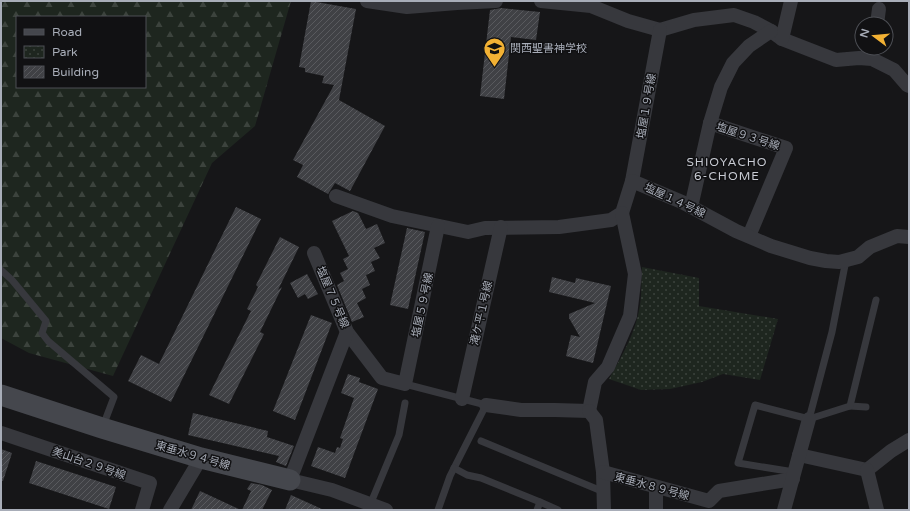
<svg xmlns="http://www.w3.org/2000/svg" width="910" height="511" font-family="'Varela Round','Noto Sans JP',sans-serif">
	<style>
		.forest { fill: url(#forest-firs); fill-rule: evenodd }
		.park { fill: url(#park-dots) }
		.building { fill: url(#building-hatch) }
		.lines { fill: none; stroke-linecap: round; stroke-linejoin: round }
		.lane { stroke: #37383d; stroke-width: 7 }
		.street { stroke: #37383d; stroke-width: 14 }
		.secondary { stroke: #45474d; stroke-width: 21 }
		.labels { text-anchor: middle; stroke-width: 3; stroke-linejoin: round; paint-order: stroke }
		.poi-label { font-size: 11px; fill: #a8adb8; stroke: #111113; text-anchor: start }
		.street-label { font-size: 11px; fill: #a8adb8; stroke: #111113 }
		.neighbourhood-label { font-size: 12px; letter-spacing: 1px; fill: #c9ccd4; stroke: #111113 }
	</style>
	<defs>
		<pattern id="forest-firs" width="22" height="20" patternUnits="userSpaceOnUse"><rect width="22" height="20" fill="#1e261f"/><path d="M5 1l3.5 6h-7zM16 11l3.5 6h-7z" fill="#3c433d"/></pattern>
		<pattern id="park-dots" width="8" height="8" patternUnits="userSpaceOnUse"><rect width="8" height="8" fill="#1e261f"/><path d="M2 2h.1M6 6h.1" fill="none" stroke="#3c433d" stroke-width="1.8" stroke-linecap="round"/></pattern>
		<pattern id="building-hatch" width="6" height="6" patternUnits="userSpaceOnUse"><rect width="6" height="6" fill="#404145"/><path d="M-1 1l2-2M0 6l6-6M5 7l2-2" fill="none" stroke="#595a5e"/></pattern>
	</defs>
	<rect width="100%" height="100%" fill="#161618"/>
	<path class="forest" d="M 1,1 L 291,1 L 255,126 L 212,163 L 113,376 L 29,353 L 1,338 ZM 17,17 L 145,17 L 145,87 L 17,87 Z"/>
	<path class="park" d="M 642,267 L 699,278 L 699,306 L 778,319 L 760,380 L 723,374 L 702,382 L 670,389 L 641,390 L 609,379 C 622,356 636,332 640,305 C 642,293 641,280 642,267 Z"/>
	<g class="building">
		<path d="M 311,1 L 356,9 L 339,100 L 385,126 L 350,191 L 335,183 L 328,194 L 297,177 L 303,165 L 293,160 L 334,85 L 322,83 L 324,76 L 305,72 L 305,68 L 299,67 Z"/>
		<path d="M 501,8 L 540,12 L 536,40 L 511,37 L 504,99 L 480,96 L 490,10 L 496,9 Z"/>
		<path d="M 236,207 L 261,219 L 171,402 L 128,381 L 141,355 L 159,364 Z"/>
		<path d="M 353,211 L 358,213 L 366,229 L 377,224 L 385,243 L 374,248 L 380,258 L 371,262 L 375,271 L 366,275 L 370,285 L 362,289 L 366,298 L 357,303 L 364,317 L 352,322 L 337,285 L 344,281 L 340,273 L 348,269 L 343,259 L 349,256 L 332,221 Z"/>
		<path d="M 407,228 L 425,232 L 408,309 L 390,305 Z"/>
		<path d="M 280,237 L 299,247 L 278,290 L 282,287 L 260,332 L 264,334 L 229,404 L 209,395 L 251,311 L 247,309 L 258,287 L 256,285 Z"/>
		<path d="M 307,274 L 318,294 L 308,299 L 305,294 L 298,298 L 290,283 Z"/>
		<path d="M 552,277 L 575,283 L 576,278 L 611,286 L 593,363 L 566,356 L 571,335 L 580,337 L 569,318 L 569,314 L 595,303 L 549,292 Z"/>
		<path d="M 311,315 L 332,323 L 295,420 L 273,411 Z"/>
		<path d="M 348,374 L 360,378 L 359,382 L 378,389 L 345,478 L 311,466 L 318,447 L 335,453 L 337,447 L 340,448 L 343,439 L 340,438 L 354,398 L 341,393 Z"/>
		<path d="M 193,413 L 268,431 L 267,437 L 294,446 L 286,466 L 276,462 L 279,456 L 188,435 Z"/>
		<path d="M 1,449 L 12,453 L 3,481 L 1,481 Z"/>
		<path d="M 36,461 L 116,487 L 109,509 L 29,483 Z"/>
		<path d="M 251,483 L 262,485 L 272,490 L 262,510 L 242,510 L 251,491 L 247,489 Z"/>
		<path d="M 200,491 L 241,510 L 191,510 Z"/>
		<path d="M 291,495 L 324,510 L 285,510 Z"/>
	</g>
	<g class="lines">
		<g class="lane">
			<path d="M 1,270 L 12,280 L 46,321 L 42,333 L 48,341 L 114,397 L 103,426"/>
			<path d="M 405,384 L 486,405 L 450,476 L 438,510"/>
			<path d="M 850,406 L 866,407"/>
			<path d="M 809,419 L 832,332 L 846,260"/>
			<path d="M 809,419 L 850,406 L 876,300"/>
			<path d="M 481,441 L 604,492"/>
			<path d="M 454,468 L 467,475 L 481,478 L 540,502"/>
			<path d="M 794,472 L 738,463 L 755,405 L 809,419"/>
			<path d="M 370,505 L 399,435 L 405,403"/>
			<path d="M 537,510 L 540,502 L 558,510"/>
		</g>
		<g class="street">
			<path d="M 367,1 L 407,7 L 457,3 L 496,1"/>
			<path d="M 541,1 L 591,6 L 628,21 L 660,30"/>
			<path d="M 877,24 L 879,9"/>
			<path d="M 660,30 L 694,20 L 734,15 L 754,22 L 771,31 L 782,39 L 836,60 L 859,58 L 872,59 L 894,70 L 907,85 L 909,86"/>
			<path d="M 782,39 L 791,1"/>
			<path d="M 710,123 L 786,148 L 749,236"/>
			<path d="M 632,181 L 660,30"/>
			<path d="M 336,196 L 392,216 L 468,232 L 485,228 L 559,227 L 611,220 L 622,213 L 632,181 L 682,202 L 736,231 L 771,246 L 810,258 L 826,261 L 839,262 L 858,257 L 870,247 L 897,236 L 909,237"/>
			<path d="M 691,207 L 710,123 L 721,87 L 733,63 L 749,46 L 771,31"/>
			<path d="M 314,253 L 347,332 L 382,378 L 405,384 L 438,226"/>
			<path d="M 347,332 L 290,480 L 332,490 L 386,510"/>
			<path d="M 462,399 L 501,227"/>
			<path d="M 486,405 L 521,410 L 555,410 L 589,411"/>
			<path d="M 589,411 L 595,382 L 608,367 L 630,316 L 635,274 L 622,213"/>
			<path d="M 589,411 L 596,420 L 603,472 L 604,510"/>
			<path d="M 1,433 L 150,483 L 142,510"/>
			<path d="M 799,455 L 867,470"/>
			<path d="M 867,470 L 891,451 L 909,440"/>
			<path d="M 867,470 L 877,510"/>
			<path d="M 603,472 L 709,501 L 719,491 L 793,479"/>
			<path d="M 656,487 L 656,510"/>
			<path d="M 170,510 L 201,458"/>
			<path d="M 784,510 L 809,419"/>
		</g>
		<path class="secondary" d="M 1,395 L 102,428 L 201,458 L 290,480"/>
	</g>
	<defs>
		<symbol id="school-pin" viewBox="-11 -11 22 30"><path d="M0 17L-7.5 6A9.5 9.5 0 1 1 7.5 6Z" fill="#f2b134" stroke="#111113"/><path d="M0-5L7-2L0 1L-7-2ZM-4 1L0 2.5L4 1V4Q0 6-4 4Z" fill="#111"/></symbol>
	</defs>
	<g fill-rule="evenodd">
		<use href="#school-pin" x="482" y="36" width="25" height="34"/>
	</g>
	<g class="labels">
		<g class="poi-label">
			<text x="510" y="52">関西聖書神学校</text>
		</g>
		<g class="street-label">
			<text transform="translate(646 106) rotate(-80)" y="4">塩屋１９号線</text>
			<text transform="translate(748 136) rotate(18)" y="4">塩屋９３号線</text>
			<text transform="translate(675 200) rotate(25)" y="4">塩屋１４号線</text>
			<text transform="translate(333 297) rotate(67)" y="4">塩屋７５号線</text>
			<text transform="translate(422 305) rotate(-78)" y="4">塩屋５９号線</text>
			<text transform="translate(481 313) rotate(-77)" y="4">滝ケ平１号線</text>
			<text transform="translate(193 455) rotate(16)" y="4">東垂水９４号線</text>
			<text transform="translate(89 463) rotate(19)" y="4">美山台２９号線</text>
			<text transform="translate(652 486) rotate(15)" y="4">東垂水８９号線</text>
		</g>
		<g class="neighbourhood-label">
			<text x="727" y="166">SHIOYACHO<tspan x="727" dy="14">6-CHOME</tspan></text>
		</g>
	</g>
	<rect width="910" height="511" fill="none" stroke="#a8adb8" stroke-width="4"/>
	<rect x="16" y="16" width="130" height="72" fill="#111113" stroke="#4d4f55"/>
	<rect x="24" y="29" width="20" height="6" fill="#45474d" stroke="#4d4f55"/>
	<text x="52" y="36" font-size="12" fill="#a8adb8">Road</text>
	<rect x="24" y="46" width="20" height="12" fill="url(#park-dots)" stroke="#4d4f55"/>
	<text x="52" y="56" font-size="12" fill="#a8adb8">Park</text>
	<rect x="24" y="66" width="20" height="12" fill="url(#building-hatch)" stroke="#4d4f55"/>
	<text x="52" y="76" font-size="12" fill="#a8adb8">Building</text>
	<g transform="translate(874 36) rotate(286)"><circle r="19" fill="#111113" stroke="#4d4f55"/>
	<path d="M0-3L7 15L0 10L-7 15Z" fill="#f2b134"/>
	<text y="-6" font-size="11" font-weight="bold" text-anchor="middle" fill="#a8adb8">N</text>
	</g>
</svg>
